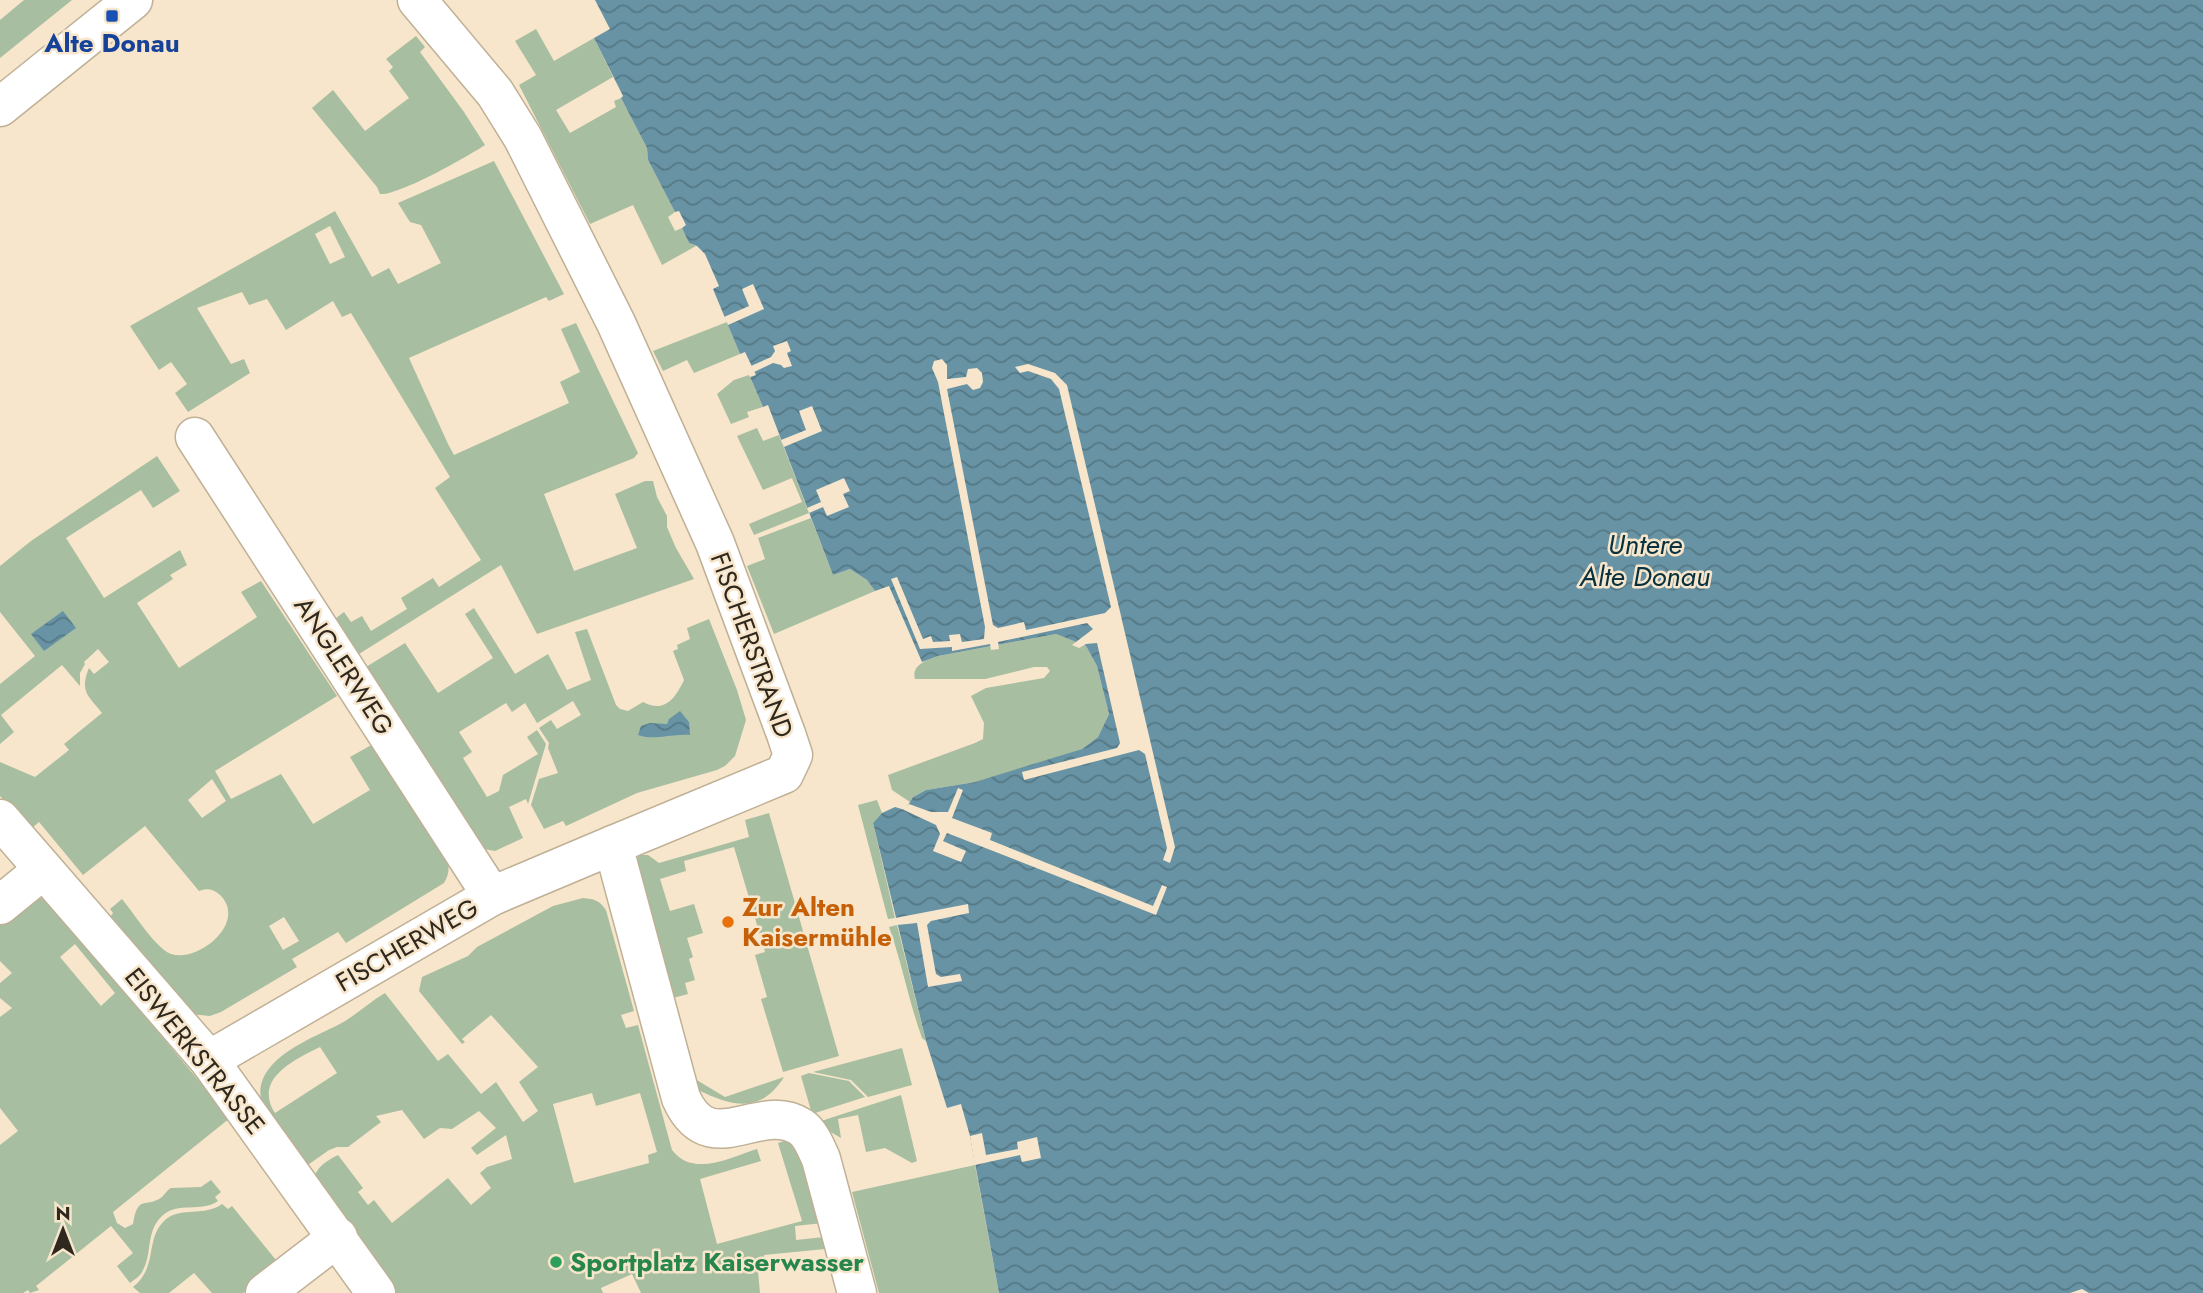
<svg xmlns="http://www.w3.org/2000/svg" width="2203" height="1293" font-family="Jost,sans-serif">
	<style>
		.green { fill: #a7bea1; fill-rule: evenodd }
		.water { fill: url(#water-waves) }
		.pier { fill: #f7e6cb }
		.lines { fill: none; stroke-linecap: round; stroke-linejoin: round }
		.minor-casing { stroke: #bfb096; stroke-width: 41 }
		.primary-casing { stroke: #bfb096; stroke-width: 41 }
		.minor { stroke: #fff; stroke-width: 38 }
		.primary { stroke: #fff; stroke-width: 38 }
		.transit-dot { fill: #1a4fb4; stroke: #f7e6cb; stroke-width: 2.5 }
		.food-dot { fill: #e8710a; stroke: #f7e6cb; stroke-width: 2.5 }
		.leisure-dot { fill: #2e9e5b; stroke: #f7e6cb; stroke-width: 2.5 }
		.labels { text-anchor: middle; stroke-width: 5; stroke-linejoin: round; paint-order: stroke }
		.transit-label { font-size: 26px; font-weight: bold; fill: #164399; stroke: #f7e6cb }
		.street-label { font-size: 26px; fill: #2e281e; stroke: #f7e6cb }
		.food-label { font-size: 26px; font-weight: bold; fill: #c56008; stroke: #f7e6cb; text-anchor: start }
		.leisure-label { font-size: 26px; font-weight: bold; fill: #27864d; stroke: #f7e6cb; text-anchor: start }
		.water-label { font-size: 28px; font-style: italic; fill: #083240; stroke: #f7e6cb }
	</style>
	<defs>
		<pattern id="water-waves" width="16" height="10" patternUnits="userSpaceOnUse" patternTransform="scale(1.75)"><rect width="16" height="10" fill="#6793a4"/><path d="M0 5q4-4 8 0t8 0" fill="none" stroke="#557885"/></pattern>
	</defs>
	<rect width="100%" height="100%" fill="#f7e6cb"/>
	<g class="green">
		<path d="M 24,0 L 72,0 L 0,58 L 0,20 Z"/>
		<path d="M 536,29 L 554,61 L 594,38 L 613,77 L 556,110 L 570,133 L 616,107 L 614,101 L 621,98 L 647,148 L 648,160 L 675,212 L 668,217 L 675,231 L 682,228 L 689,243 L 696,246 L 662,265 L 633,205 L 590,224 L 519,85 L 536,75 L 515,41 Z"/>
		<path d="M 416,36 L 425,47 L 420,52 L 464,112 L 485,145 C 467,157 398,196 380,194 L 377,187 L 312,108 L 333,90 L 365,131 L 409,98 L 389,71 L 393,67 L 386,59 Z"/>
		<path d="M 494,161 L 564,294 L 549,301 L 546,297 L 409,358 L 448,444 L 454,455 L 569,403 L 560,382 L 580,372 L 561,329 L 576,323 L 638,453 L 634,458 L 544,494 L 574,571 L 637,548 L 615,494 L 645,481 L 653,481 L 657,497 L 667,516 L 667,527 L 676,548 L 694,579 L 537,634 L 501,565 L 359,654 L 336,618 L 344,612 L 351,622 L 362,616 L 371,631 L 407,609 L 401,598 L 433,578 L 439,587 L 481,560 L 435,488 L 450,477 L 351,313 L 342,317 L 333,301 L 286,330 L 267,299 L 249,305 L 242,292 L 197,308 L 231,364 L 244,359 L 250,373 L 188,412 L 175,393 L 187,384 L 171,362 L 159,370 L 130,326 L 335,211 L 372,277 L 389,268 L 398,284 L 441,263 L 421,225 L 410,222 L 398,203 ZM 330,226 L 345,257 L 330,264 L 315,234 Z"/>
		<path d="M 727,322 L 740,354 L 694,373 L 687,360 L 663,371 L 653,351 Z"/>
		<path d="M 749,375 L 763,407 L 747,412 L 749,417 L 731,424 L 717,394 L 734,380 Z"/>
		<path d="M 757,428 L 763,441 L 779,435 L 809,513 L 754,535 L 749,524 L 802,502 L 792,478 L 763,490 L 737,436 Z"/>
		<path d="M 157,456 L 180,491 L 153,508 L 141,490 L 66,538 L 104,598 L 180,550 L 187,565 L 170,575 L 173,579 L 137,603 L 179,668 L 257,617 L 241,592 L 261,581 L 337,696 L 215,771 L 231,799 L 281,774 L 313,824 L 370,790 L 350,757 L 375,743 L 447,857 C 449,867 450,873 444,883 L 346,943 L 338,932 L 292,959 L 297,967 L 221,1012 L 210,1016 L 190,1014 L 107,921 L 113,913 L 110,909 L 122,899 C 135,915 149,938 164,950 C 188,971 252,924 219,894 C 213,889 207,888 199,891 L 145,826 L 83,875 L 39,822 L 31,829 L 0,796 L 0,762 L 35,777 L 69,750 L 64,744 L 102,713 C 89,696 79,692 89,668 L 94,674 L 109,662 L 98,649 L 84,662 L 85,664 L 80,673 L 80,686 L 62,665 L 1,715 L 14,732 L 0,744 L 0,684 L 35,656 L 0,612 L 0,566 L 31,541 ZM 212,779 L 226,801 L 202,818 L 188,800 ZM 284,917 L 299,941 L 283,950 L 269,926 Z"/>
		<path d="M 811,518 L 833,575 L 850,569 L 867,580 L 875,591 L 774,634 L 747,566 L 765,559 L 758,538 Z"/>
		<path d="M 474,608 L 515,674 L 548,654 L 567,690 L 591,680 L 575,632 L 587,629 L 616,705 L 620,709 L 628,711 L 643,702 C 665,714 676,697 684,680 L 673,651 L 678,649 L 677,645 L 690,639 L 687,628 L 709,619 L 737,690 L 746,720 L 735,756 L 725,766 L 717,770 L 637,793 L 566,826 L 563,821 L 544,829 L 531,805 L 539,779 L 558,773 L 548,748 L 549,743 L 539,728 L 551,720 L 557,729 L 581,715 L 573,701 L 537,723 L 525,703 L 512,712 L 506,703 L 459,732 L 472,752 L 463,758 L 487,797 L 499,791 L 503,775 L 538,754 L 527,737 L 537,730 L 546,744 L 528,804 L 526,799 L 509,807 L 523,838 L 495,851 L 484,849 L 366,667 L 405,643 L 438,693 L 493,658 L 465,614 Z"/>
		<path d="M 1056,634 L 1086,646 L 1097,666 L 1109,714 L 1098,737 L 1082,749 L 1017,771 L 975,782 L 926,790 L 913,797 L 910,802 L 892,790 L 888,775 L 975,743 L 983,739 L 984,723 L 971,696 L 986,688 L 1044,678 L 1050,671 L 1047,667 L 1034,667 L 985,679 L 915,679 C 911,665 927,660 938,656 Z"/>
		<path d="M 877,800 L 882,813 L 873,823 L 895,918 L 888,919 L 858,805 Z"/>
		<path d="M 769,813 L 839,1056 L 783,1072 L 761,999 L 767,997 L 755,955 L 765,952 L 734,847 L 684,861 L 686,871 L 660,879 L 670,911 L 694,904 L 703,933 L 687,938 L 693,957 L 689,959 L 695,980 L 685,983 L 688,994 L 673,998 L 695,1079 L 725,1097 L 784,1077 C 760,1115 732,1106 698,1090 L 635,860 L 640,855 L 648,855 L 659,863 L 749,837 L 745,820 Z"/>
		<path d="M 42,898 L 49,902 L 230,1118 L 113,1212 L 117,1223 L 125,1228 L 133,1224 C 138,1193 146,1209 162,1197 C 165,1194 167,1190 171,1188 L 201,1187 L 211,1180 L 221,1192 L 215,1197 L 218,1201 C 201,1213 178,1201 162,1216 C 145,1232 153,1254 142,1272 C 140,1276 134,1280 130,1283 L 117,1266 L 133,1253 L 111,1226 L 36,1286 L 39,1290 L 30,1293 L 28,1290 L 23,1293 L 0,1293 L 0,1145 L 18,1131 L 0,1108 L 0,1017 L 12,1008 L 0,998 L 0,983 L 12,973 L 0,961 L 0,925 L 31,901 ZM 75,944 L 115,993 L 101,1006 L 60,957 Z"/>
		<path d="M 583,898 C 594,899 599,900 606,910 L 634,1011 L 621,1015 L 626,1028 L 638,1025 L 672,1150 C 693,1178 731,1157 757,1149 L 761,1161 L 700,1179 L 717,1244 L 802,1221 L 778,1143 L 784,1141 L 797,1143 L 823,1223 L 795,1226 L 796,1240 L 824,1237 L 825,1249 L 764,1255 L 764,1260 L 757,1261 L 760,1293 L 641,1293 L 632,1274 L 601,1288 L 603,1293 L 394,1293 L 313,1181 C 316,1167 326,1161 338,1155 L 363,1188 L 358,1192 L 368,1205 L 374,1200 L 392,1223 L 448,1178 L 471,1205 L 491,1188 L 480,1173 L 487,1167 L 512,1159 L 506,1135 L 477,1155 L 471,1148 L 496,1128 L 479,1111 L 452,1129 L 440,1128 L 424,1139 L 402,1110 L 376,1116 L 381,1122 L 348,1147 L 337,1147 L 329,1150 L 305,1167 C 295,1153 263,1113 261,1100 C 254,1060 308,1040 336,1026 C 353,1018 368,1003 385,993 L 438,1061 L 448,1054 L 481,1094 L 496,1082 L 523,1122 L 538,1111 L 519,1082 L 538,1067 L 491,1015 L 462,1039 L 465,1042 L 462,1044 L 419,991 L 422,977 L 468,956 L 477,947 L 553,906 ZM 320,1047 L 337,1073 L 275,1113 C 253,1079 294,1060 320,1047 ZM 592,1093 L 596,1106 L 640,1093 L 657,1152 L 648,1155 L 649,1163 L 574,1183 L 553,1104 Z"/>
		<path d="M 897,925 L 926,1041 L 922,1038 C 909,1002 902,963 889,927 Z"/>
		<path d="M 902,1048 L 912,1085 L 868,1097 L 851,1080 L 813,1072 Z"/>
		<path d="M 809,1073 L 849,1081 L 865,1097 L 812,1114 L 801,1076 Z"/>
		<path d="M 901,1095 L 917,1161 L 912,1163 L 885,1148 L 866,1152 L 858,1115 L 838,1119 L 841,1138 L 815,1123 Z"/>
		<path d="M 975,1165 L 999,1293 L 879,1293 L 852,1192 Z"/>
		<path d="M 222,1204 L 228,1209 L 232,1206 L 280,1265 L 243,1293 L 212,1293 L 194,1273 L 169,1293 L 140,1293 L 133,1287 C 159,1266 144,1240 165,1220 C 181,1206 205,1217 222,1204 Z"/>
	</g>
	<g class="water">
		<path d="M 595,0 L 2203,0 L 2203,1293 L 2089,1293 L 2082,1289 L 2070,1293 L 999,1293 L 970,1136 L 961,1104 L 947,1108 L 926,1041 L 873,823 L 882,813 L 895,807 L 905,810 L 913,797 L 926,790 L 975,782 L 1082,749 L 1098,737 L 1109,714 L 1097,666 L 1086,646 L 1056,634 L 938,656 L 922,662 L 889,586 L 875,591 L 867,580 L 850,569 L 833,575 L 768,405 L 763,407 L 750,377 L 756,375 L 745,352 L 740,354 L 713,289 L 719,286 L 705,254 L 697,246 L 689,243 L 682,228 L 686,225 L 679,211 L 675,212 L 648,160 L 647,148 L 621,98 L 623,96 L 594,38 L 610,29 Z"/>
		<path d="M 63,611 L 76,628 L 44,651 L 31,634 Z"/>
		<path d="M 680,711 L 689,722 L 690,735 C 674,733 653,741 638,735 L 641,726 L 650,723 L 667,724 L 669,719 Z"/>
	</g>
	<g class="pier">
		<path d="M 753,284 L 764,309 L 728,325 L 724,317 L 749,306 L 742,289 Z"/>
		<path d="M 787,341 L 791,351 L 787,353 L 792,366 L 784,368 L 781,365 L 773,363 L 754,372 L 751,366 L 771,357 L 775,351 L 773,346 Z"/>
		<path d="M 942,359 L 947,365 L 947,379 L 966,377 L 968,369 L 977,368 L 982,373 L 983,382 L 980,388 L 973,390 L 967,384 L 947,389 L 993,625 L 998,628 L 1024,622 L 1026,630 L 1105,613 L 1111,607 L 1059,389 L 1051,379 L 1028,371 L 1020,373 L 1015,367 L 1028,364 L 1055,373 L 1067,385 L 1175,847 L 1170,863 L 1163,860 L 1167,848 L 1145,754 L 1139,750 L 1024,780 L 1022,772 L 1117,748 L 1120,743 L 1097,643 L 1086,644 L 1079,648 L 1072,645 L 1093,629 L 1087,623 L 998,642 L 999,649 L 991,650 L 990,644 L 952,651 L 952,647 L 920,649 L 891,579 L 897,577 L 923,639 L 931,636 L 933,642 L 950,641 L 949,635 L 960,634 L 962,642 L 984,639 L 985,627 L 938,382 L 932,368 L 934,361 Z"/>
		<path d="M 812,406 L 822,431 L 784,447 L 781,440 L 806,430 L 799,411 Z"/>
		<path d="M 844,478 L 850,491 L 843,494 L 849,507 L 827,516 L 823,507 L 809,513 L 807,508 L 821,502 L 816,490 Z"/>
		<path d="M 958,788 L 963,790 L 952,818 L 992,833 L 990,840 L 1153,906 L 1162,885 L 1167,887 L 1156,915 L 947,833 L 943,841 L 966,851 L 961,862 L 933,851 L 940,834 L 936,825 L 904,810 L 909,804 L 931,812 L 948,812 Z"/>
		<path d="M 968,904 L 969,913 L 931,921 L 927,925 L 936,974 L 941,977 L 960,974 L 962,981 L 928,987 L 917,923 L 897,925 L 895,918 Z"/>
		<path d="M 982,1133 L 986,1155 L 1018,1149 L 1017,1142 L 1037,1137 L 1041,1158 L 1022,1162 L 1020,1155 L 975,1165 L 970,1136 Z"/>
	</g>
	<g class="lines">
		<defs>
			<g id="minor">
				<path d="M 417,0 L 495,93 L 523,138 L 616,323 L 715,543 L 786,734 L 793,755 L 784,774 L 613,845 L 681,1098 C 710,1163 758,1100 801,1127 C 811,1134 816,1148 821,1159 L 857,1293"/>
				<path d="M 195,437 L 492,896"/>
				<path d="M 0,819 L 209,1060 L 376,1293"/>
				<path d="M 0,905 L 43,870"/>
				<path d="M 209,1060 L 492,896 L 613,845"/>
				<path d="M 265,1293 L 338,1237"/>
			</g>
			<path id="primary" d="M 0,107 L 133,0"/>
		</defs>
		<use href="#minor" class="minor-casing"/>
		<use href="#primary" class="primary-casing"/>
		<use href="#minor" class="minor"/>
		<use href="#primary" class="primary"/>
	</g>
	<rect class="transit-dot" x="105" y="9" width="14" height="14" rx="3.5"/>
	<circle class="food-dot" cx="728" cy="922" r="7"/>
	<circle class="leisure-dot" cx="556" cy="1262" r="7"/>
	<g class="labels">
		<g class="transit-label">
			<text x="112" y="52">Alte Donau</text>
		</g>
		<g class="street-label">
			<text transform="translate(752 645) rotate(70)" y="9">FISCHERSTRAND</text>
			<text transform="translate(344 666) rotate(57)" y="9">ANGLERWEG</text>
			<text transform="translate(407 945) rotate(-30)" y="9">FISCHERWEG</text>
			<text transform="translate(195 1051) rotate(51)" y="9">EISWERKSTRASSE</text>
		</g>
		<g class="food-label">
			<text x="742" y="916">Zur Alten<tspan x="742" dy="30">Kaisermühle</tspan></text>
		</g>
		<g class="leisure-label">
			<text x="570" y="1271">Sportplatz Kaiserwasser</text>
		</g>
		<g class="water-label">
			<text x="1645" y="554">Untere<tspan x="1645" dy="32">Alte Donau</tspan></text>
		</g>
	</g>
	<g transform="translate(63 1230)" stroke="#f7e6cb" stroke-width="5" paint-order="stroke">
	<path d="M0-5L12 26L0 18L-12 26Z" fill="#2e281e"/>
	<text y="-10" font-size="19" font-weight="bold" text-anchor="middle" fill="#2e281e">N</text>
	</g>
</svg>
